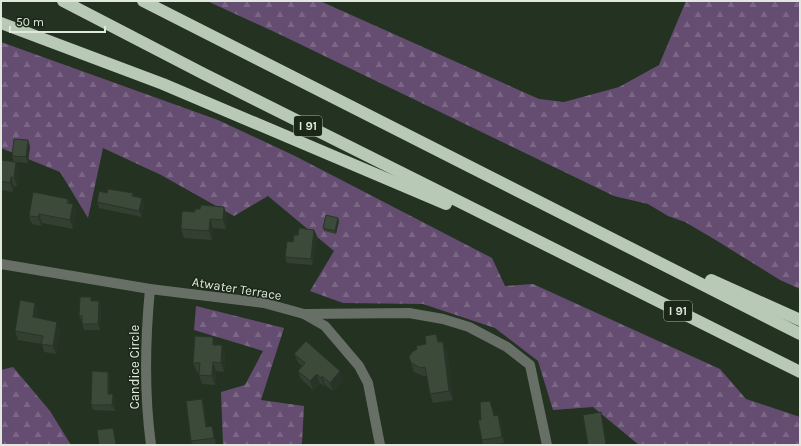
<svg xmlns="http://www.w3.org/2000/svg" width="801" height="446" font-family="Karla,sans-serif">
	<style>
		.forest { fill: url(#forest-firs) }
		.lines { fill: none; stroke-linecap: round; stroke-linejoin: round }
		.minor { stroke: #686f67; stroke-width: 10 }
		.highway { stroke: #b8cab5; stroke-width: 12 }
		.wall { fill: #334031 }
		.shaded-wall { fill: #293428 }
		.building { fill: #3b4a39; stroke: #293428 }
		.labels { text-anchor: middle; stroke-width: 3; stroke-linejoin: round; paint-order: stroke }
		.shield { fill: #1b2818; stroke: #a6afa3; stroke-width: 1 }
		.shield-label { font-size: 12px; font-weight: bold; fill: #e1e9df }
		.street-label { font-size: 13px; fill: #e1e9df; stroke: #1b2818 }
	</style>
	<defs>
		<pattern id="forest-firs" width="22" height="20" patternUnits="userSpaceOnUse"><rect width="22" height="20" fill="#654d71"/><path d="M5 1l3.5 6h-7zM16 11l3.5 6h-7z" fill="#7b6785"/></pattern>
	</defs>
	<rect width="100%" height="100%" fill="#243222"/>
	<g class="forest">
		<path d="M 207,1 L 320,1 L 539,99 L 564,102 L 619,87 L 659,65 L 686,1 L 800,1 L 800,289 L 780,280 L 714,239 L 685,222 L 668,216 L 648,204 L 614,196 L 281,35 Z"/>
		<path d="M 1,42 L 218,120 L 295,156 L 492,258 L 505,286 L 533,284 L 720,369 L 746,399 L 800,417 L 800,445 L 639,445 L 593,407 L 553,410 L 538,361 L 495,328 L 423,304 L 343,303 L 310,291 L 334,251 L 268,196 L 234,216 L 161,175 L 103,148 L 88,218 L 60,172 L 1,148 Z"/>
		<path d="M 196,306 L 284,328 L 261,400 L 304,406 L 302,443 L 300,445 L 223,445 L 221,392 L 245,385 L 263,351 L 194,330 Z"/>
		<path d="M 13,367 L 50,411 L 71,445 L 1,445 L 1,370 Z"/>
	</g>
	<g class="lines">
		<g class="minor">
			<path d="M 1,264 L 150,289 L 264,303 L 304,314 L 409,313 L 443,319 L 469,327 L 507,347 L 530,365 L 547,445"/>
			<path d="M 150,289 C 145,341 144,393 151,445"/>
			<path d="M 304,314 L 325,326 L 359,366 L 368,383 L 380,445"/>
		</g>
		<g class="highway">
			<path d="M 63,1 L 204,74 L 800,372"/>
			<path d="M 143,1 L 800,334"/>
			<path d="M 1,23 L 163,84 L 446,204"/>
			<path d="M 711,280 L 800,320"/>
		</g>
	</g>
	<g class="wall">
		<path d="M 30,146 L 28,163 L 14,162 L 12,156 Z"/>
		<path d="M 1,160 L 16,162 L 19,171 L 17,186 L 14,186 L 13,192 L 1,190 Z"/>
		<path d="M 107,193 L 133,193 L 134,197 L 144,204 L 142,217 L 99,208 L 97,202 Z"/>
		<path d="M 68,199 L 70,204 L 73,204 L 76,213 L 73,229 L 42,223 L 41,226 L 32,224 L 29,216 Z"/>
		<path d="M 224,207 L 227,216 L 226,229 L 213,228 L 212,240 L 184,238 L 181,229 L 195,212 L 200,209 Z"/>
		<path d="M 338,218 L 339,221 L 336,234 L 324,231 L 323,228 Z"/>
		<path d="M 314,230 L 317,236 L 313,265 L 287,263 L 285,257 L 298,235 Z"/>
		<path d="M 93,301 L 101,307 L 100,330 L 84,330 L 82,324 L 82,322 L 79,316 Z"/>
		<path d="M 38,312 L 37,318 L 60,330 L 56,354 L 44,352 L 42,344 L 18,340 L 15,331 Z"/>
		<path d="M 436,334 L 439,342 L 447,350 L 453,400 L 433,403 L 430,394 L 427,376 L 424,376 L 414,372 L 409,357 L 426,344 Z"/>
		<path d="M 216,345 L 225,354 L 224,372 L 216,371 L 215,385 L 202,384 L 199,375 L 199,372 L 197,372 L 193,363 Z"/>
		<path d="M 294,354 L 343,380 L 333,391 L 325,385 L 324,386 L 320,383 L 313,390 L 301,379 L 298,371 L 302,366 L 298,362 Z"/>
		<path d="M 108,372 L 110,378 L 110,394 L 113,394 L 115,400 L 115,411 L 93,410 L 91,405 Z"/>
		<path d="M 202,399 L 204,405 L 207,427 L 212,426 L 214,432 L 216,444 L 205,445 L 193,445 L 191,441 Z"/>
		<path d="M 492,407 L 495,416 L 498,415 L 501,421 L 504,443 L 490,445 L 483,445 L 482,440 L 481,420 Z"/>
	</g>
	<g class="shaded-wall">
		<path d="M 28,140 L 30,146 L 28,163 L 26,157 Z"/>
		<path d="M 16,162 L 19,171 L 17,186 L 14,178 Z"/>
		<path d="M 11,177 L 14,186 L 13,192 L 10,183 Z"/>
		<path d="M 142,198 L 144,204 L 142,217 L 139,211 Z"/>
		<path d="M 73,204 L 76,213 L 73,229 L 70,220 Z"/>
		<path d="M 224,207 L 227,216 L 226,229 L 223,220 Z"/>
		<path d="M 39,214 L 42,223 L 41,226 L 38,217 Z"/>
		<path d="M 338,218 L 339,221 L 336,234 L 335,231 Z"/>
		<path d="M 210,219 L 213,228 L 212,240 L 209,231 Z"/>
		<path d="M 314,230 L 317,236 L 313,265 L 311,259 Z"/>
		<path d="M 99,301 L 101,307 L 100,330 L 98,324 Z"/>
		<path d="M 35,303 L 38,312 L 36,326 L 33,317 Z"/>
		<path d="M 57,322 L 60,330 L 56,354 L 53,346 Z"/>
		<path d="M 213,337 L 216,346 L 213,345 Z"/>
		<path d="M 443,342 L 447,350 L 453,400 L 449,391 Z"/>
		<path d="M 222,345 L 225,354 L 224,372 L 221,363 Z"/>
		<path d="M 213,362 L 216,371 L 215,385 L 212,376 Z"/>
		<path d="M 340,371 L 343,380 L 333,391 L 330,383 Z"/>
		<path d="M 108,372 L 110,378 L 110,400 L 108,394 Z"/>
		<path d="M 317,374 L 320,383 L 313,390 L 310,381 Z"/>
		<path d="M 322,376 L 325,385 L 324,386 L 321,378 Z"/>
		<path d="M 113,394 L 115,400 L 115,411 L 112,405 Z"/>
		<path d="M 202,399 L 204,405 L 208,433 L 206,427 Z"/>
		<path d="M 601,412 L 603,418 L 607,445 L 606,445 Z"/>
		<path d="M 498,415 L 501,421 L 504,443 L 502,437 Z"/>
		<path d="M 212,426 L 214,432 L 216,444 L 214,438 Z"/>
		<path d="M 113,428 L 115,434 L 117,445 L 116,445 Z"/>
	</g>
	<g class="building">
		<path d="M 14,139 L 28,140 L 26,157 L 12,156 Z"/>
		<path d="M 1,160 L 16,162 L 14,178 L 11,177 L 10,183 L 1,181 Z"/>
		<path d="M 108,189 L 133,193 L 132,196 L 142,198 L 139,211 L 97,202 L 99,191 L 107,193 Z"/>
		<path d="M 33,192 L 68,199 L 67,203 L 73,204 L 70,220 L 39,214 L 38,217 L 29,216 Z"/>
		<path d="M 201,205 L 224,207 L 223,220 L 210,219 L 209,231 L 181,229 L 182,211 L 195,212 L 195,209 L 200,209 Z"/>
		<path d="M 326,215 L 338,218 L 335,231 L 323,228 Z"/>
		<path d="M 299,228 L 314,230 L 311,259 L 285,257 L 287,241 L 293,242 L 294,235 L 298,235 Z"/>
		<path d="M 80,297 L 91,297 L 91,301 L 99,301 L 98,324 L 82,324 L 82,316 L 79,316 Z"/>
		<path d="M 20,300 L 35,303 L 33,317 L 57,322 L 53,346 L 41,344 L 43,336 L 15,331 Z"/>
		<path d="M 436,334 L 438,342 L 443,342 L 449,391 L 430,394 L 425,367 L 421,368 L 411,363 L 409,357 L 412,352 L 417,349 L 416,346 L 426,344 L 425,336 Z"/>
		<path d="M 195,336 L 213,337 L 213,345 L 222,345 L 221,363 L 213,362 L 212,376 L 199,375 L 200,363 L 193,363 Z"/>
		<path d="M 306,341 L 340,371 L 330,383 L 322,376 L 321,378 L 317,374 L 310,381 L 298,371 L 305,363 L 294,354 Z"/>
		<path d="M 92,371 L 108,372 L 108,394 L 113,394 L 112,405 L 91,405 Z"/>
		<path d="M 202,399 L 206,427 L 212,426 L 214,438 L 191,441 L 186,401 Z"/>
		<path d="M 490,401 L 494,416 L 498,415 L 502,437 L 482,440 L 478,420 L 481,420 L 480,402 Z"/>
		<path d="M 601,412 L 606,445 L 588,445 L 583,415 Z"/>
		<path d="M 113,428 L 116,445 L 99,445 L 97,430 Z"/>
	</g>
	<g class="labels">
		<g class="shield">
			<rect x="294" y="116" width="28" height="20" rx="3"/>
			<rect x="664" y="301" width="28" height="20" rx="3"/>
		</g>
		<g class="shield-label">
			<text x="308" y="130">I 91</text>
			<text x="678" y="315">I 91</text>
		</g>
		<g class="street-label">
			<text transform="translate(237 288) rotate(9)" y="5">Atwater Terrace</text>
			<text transform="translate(134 367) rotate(-90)" y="5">Candice Circle</text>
		</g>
	</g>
	<rect width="801" height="446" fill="none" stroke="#e1e9df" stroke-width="4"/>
	<path d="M10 26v6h95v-6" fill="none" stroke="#e1e9df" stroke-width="2"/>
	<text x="16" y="26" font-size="12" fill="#e1e9df" stroke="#1b2818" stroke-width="3" paint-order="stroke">50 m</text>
</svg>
